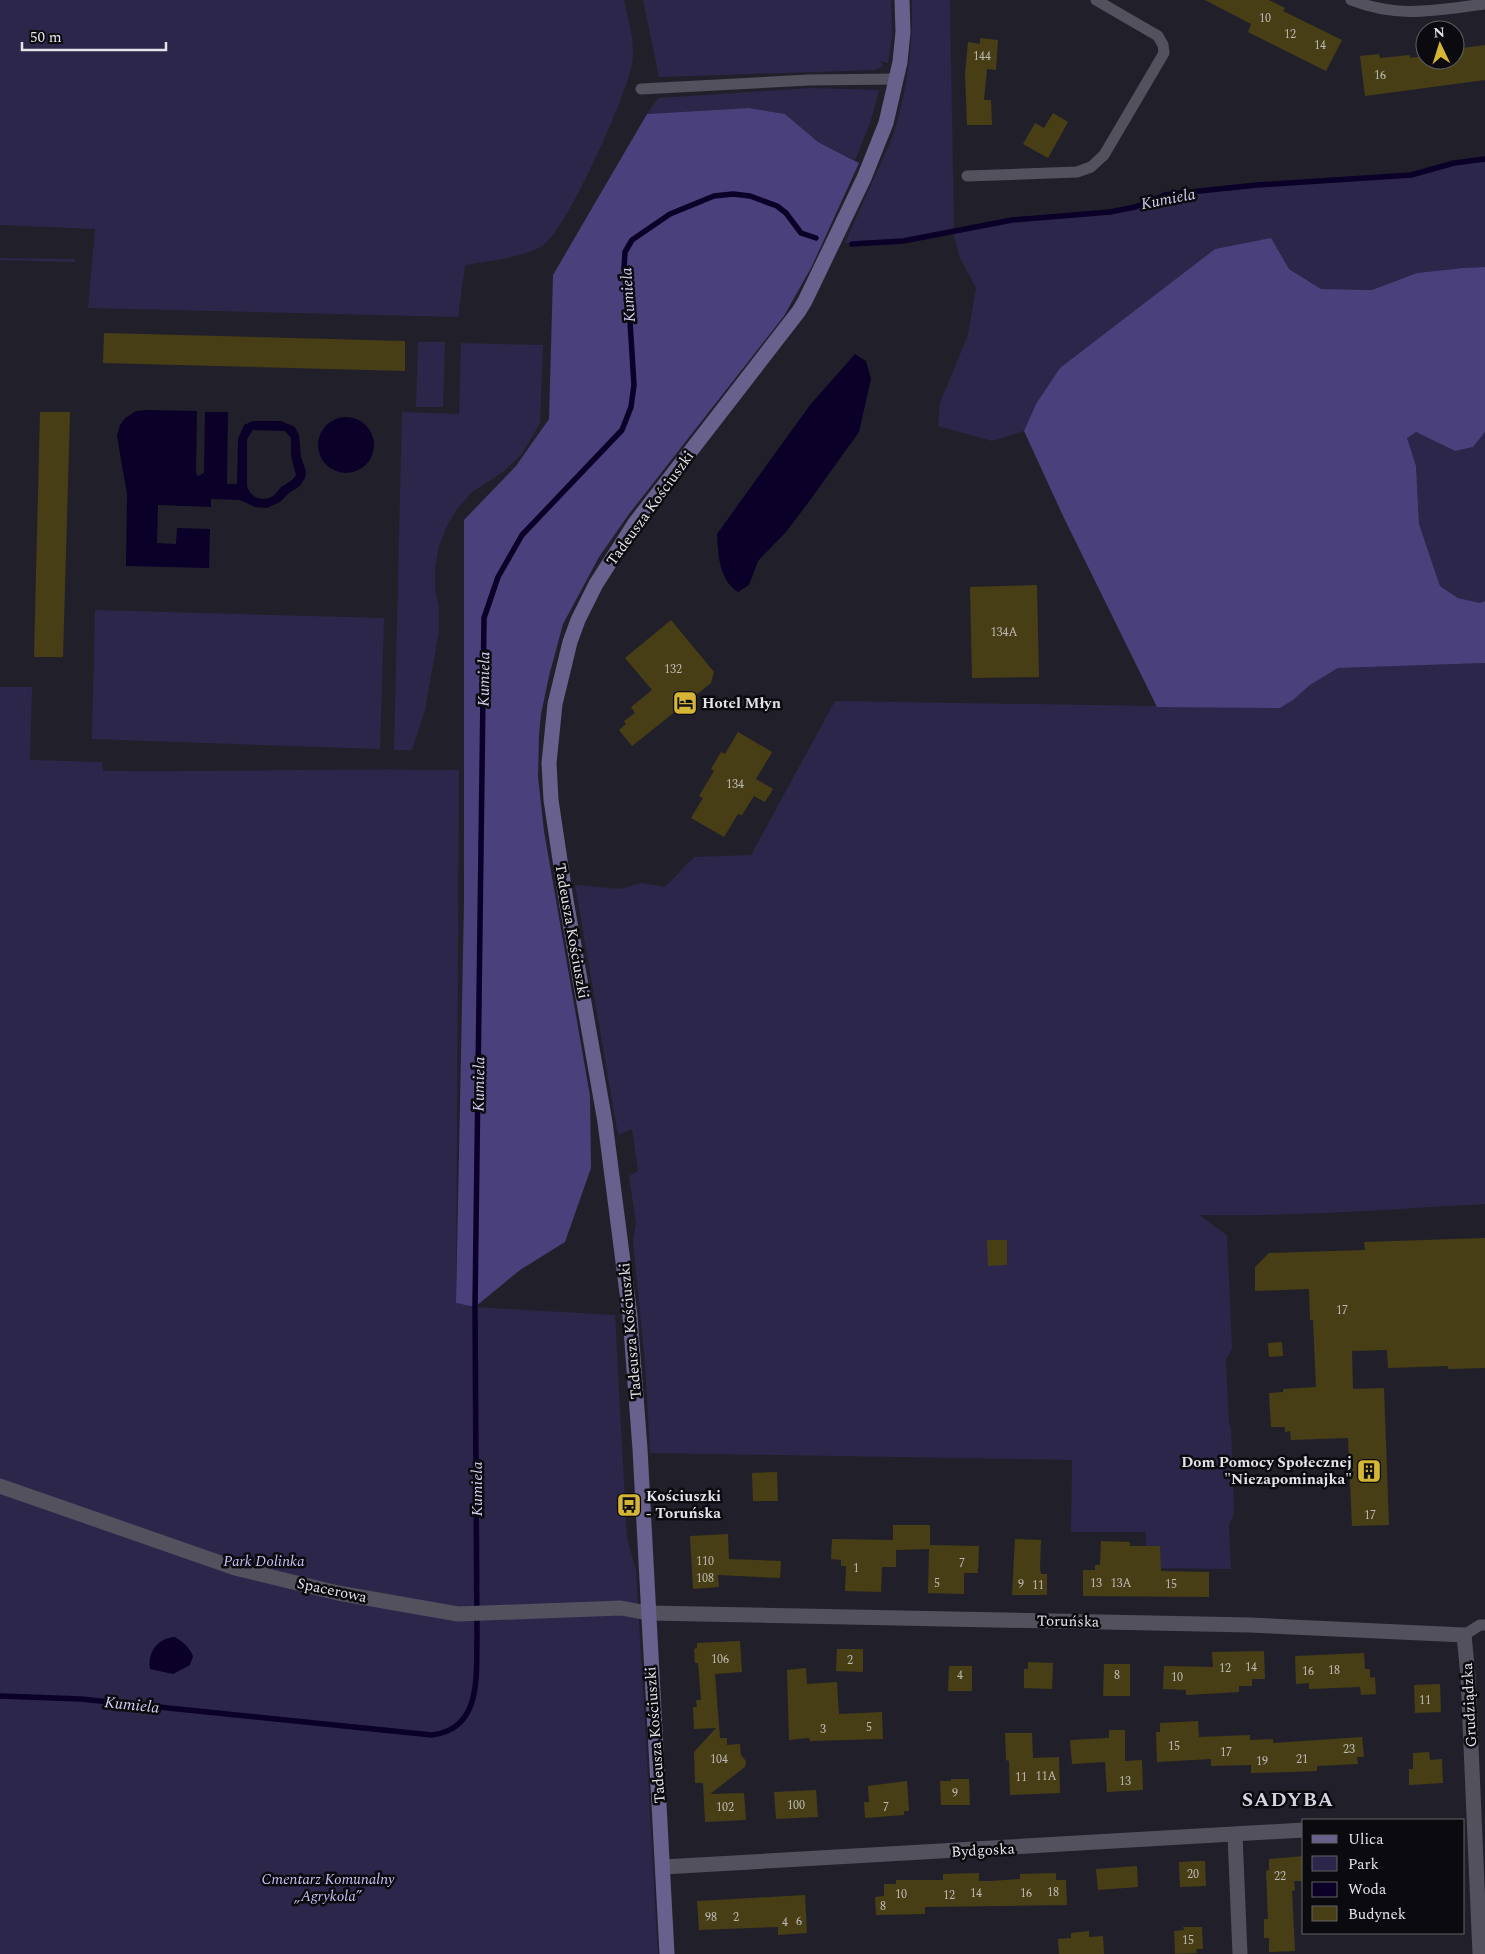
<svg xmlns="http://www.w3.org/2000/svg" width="1485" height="1954" font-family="Spectral,serif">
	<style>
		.green { fill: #2c264a }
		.forest { fill: #4a407c }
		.water { fill: #0b0027; fill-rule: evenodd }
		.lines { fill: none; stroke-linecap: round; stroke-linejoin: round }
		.stream { stroke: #0b0027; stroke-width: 5.5 }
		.building { fill: #483e16 }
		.lane { stroke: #52515d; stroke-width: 11 }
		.street { stroke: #52515d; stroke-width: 15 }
		.secondary { stroke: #68608d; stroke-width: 15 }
		.labels { text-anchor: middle; stroke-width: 5; stroke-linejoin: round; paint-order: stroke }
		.number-label { font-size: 12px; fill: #bcbab4 }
		.street-label { font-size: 15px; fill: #e3e3e9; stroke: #0b0b0f }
		.poi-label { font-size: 15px; font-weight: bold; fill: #e3e3e9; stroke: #0b0b0f; text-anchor: start }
		.park-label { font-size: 15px; font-style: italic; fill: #c5c0f7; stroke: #0b0b0f }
		.water-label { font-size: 16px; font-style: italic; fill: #d3d0f5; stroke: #0b0b0f }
		.district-label { font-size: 20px; font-weight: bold; letter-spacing: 1px; fill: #d5d4e1; stroke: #0b0b0f }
	</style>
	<rect width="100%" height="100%" fill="#21202a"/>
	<g class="green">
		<path d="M 0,0 L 624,0 C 628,20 636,43 632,64 C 627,94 566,232 542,246 C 519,259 491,260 465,265 L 458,317 L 88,308 L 95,229 L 0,225 Z"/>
		<path d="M 643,0 L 891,0 L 892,36 L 888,63 L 880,61 L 883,66 L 875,70 L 659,77 Z"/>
		<path d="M 912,0 L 950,0 L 954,231 L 1012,220 L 1110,212 L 1135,207 L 1165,195 L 1257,185 L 1411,175 L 1454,163 L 1485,159 L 1485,267 L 1463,268 L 1417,273 L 1372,290 L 1321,289 L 1289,269 L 1271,239 L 1215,249 L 1168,286 L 1036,404 L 1024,431 L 992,441 L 938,426 L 940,403 L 968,335 L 976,288 L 960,258 L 953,232 L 903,241 L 845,243 L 893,136 C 907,91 913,47 912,0 Z"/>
		<path d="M 811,88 L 879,90 L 870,123 L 855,160 L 818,142 L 785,114 L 749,108 L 647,114 L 658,98 Z"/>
		<path d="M 0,258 L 75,259 L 75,262 L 0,260 Z"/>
		<path d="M 418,342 L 445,342 L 443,407 L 416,407 Z"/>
		<path d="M 461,343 L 543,345 L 540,423 L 522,454 L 503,472 L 472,492 L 457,509 L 447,526 L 439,546 L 435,567 L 435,588 L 439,608 L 439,631 L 425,710 L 412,750 L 394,750 L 402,412 L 459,414 Z"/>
		<path d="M 1416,432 L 1455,451 L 1473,447 L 1485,432 L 1485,601 L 1480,603 L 1458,598 L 1440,586 L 1419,524 L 1416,466 L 1406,438 Z"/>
		<path d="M 95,610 L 384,618 L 380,749 L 92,739 Z"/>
		<path d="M 1485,663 L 1485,1204 C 1390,1209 1294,1217 1199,1215 L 1227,1235 L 1232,1348 L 1226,1360 L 1229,1423 L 1231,1428 L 1234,1513 L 1229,1525 L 1231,1569 L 1146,1568 L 1146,1532 L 1071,1532 L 1072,1460 L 650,1453 L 645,1363 L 633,1241 L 636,1223 L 629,1176 L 638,1171 L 632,1129 L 618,1135 L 575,885 L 620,889 L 641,883 L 665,887 L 694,857 L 751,855 L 835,701 L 1280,708 L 1293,700 L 1310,685 L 1338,668 Z"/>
		<path d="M 0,687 L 32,687 L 30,760 L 102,762 L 103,771 C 221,772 340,768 459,770 L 456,1303 L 475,1307 L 615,1315 L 627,1539 L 636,1570 L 658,1954 L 0,1954 Z"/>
	</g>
	<g class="forest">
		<path d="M 749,108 L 785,114 L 818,142 L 859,163 L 812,266 L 784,316 L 629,514 L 599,557 L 563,624 L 549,676 L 541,714 L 539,735 L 538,777 L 544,831 L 590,1096 L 591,1168 L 565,1242 L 520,1270 L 475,1307 L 456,1303 L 464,904 L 464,520 L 516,466 L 549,419 L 553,275 L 647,114 Z"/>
		<path d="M 1271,238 L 1289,269 L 1321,289 L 1372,290 L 1417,273 L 1463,268 L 1485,267 L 1485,432 L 1473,447 L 1455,451 L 1416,432 L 1407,438 L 1416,466 L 1419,524 L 1440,586 L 1458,598 L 1480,603 L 1485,601 L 1485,663 L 1338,668 L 1310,685 L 1293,700 L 1280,708 L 1157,707 L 1064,518 L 1024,431 L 1036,404 L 1060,368 L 1215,249 Z"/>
	</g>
	<g class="water">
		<path d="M 855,354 L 866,361 L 871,379 L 859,432 L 808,503 L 786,532 L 758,561 L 749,585 L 738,592 C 719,580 718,554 717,534 L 810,405 Z"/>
		<path d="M 147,410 L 197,411 L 196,473 L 198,476 L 204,473 L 205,412 L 228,412 L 227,484 L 237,484 L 238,439 L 244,425 L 253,421 L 281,421 L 295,427 L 299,435 L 301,457 L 306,471 L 305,478 L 300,486 L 289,493 L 280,502 L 267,508 L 255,507 L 240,500 L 211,499 L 211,507 L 158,505 L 157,543 L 176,544 L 177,528 L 210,529 L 209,568 L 126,566 L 127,494 L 117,436 L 120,425 L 125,418 L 136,411 ZM 253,430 L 285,431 L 291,438 L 291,456 L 296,475 C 293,481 287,483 281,487 C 278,490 276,494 273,496 C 262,503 250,497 247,486 L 247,439 Z"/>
		<circle cx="346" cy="445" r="28"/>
		<path d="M 175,1637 C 183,1642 189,1647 193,1656 L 190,1665 L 173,1674 L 150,1669 C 147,1652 158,1638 175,1637 Z"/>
	</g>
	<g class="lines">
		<g class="stream">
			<path d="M 852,244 L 903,241 L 1012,220 L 1110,212 L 1135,207 L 1165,195 L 1180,193 L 1257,185 L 1411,175 L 1454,163 L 1485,159"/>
			<path d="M 0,1696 L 81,1699 L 432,1735 C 482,1729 476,1676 477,1638 L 475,1307 L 484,618 L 498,577 L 522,535 L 622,430 L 631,407 L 634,385 L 628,290 L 624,269 L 625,252 L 632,240 L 670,214 L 714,196 L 733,194 L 750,196 L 777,206 L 786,213 L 801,233 L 816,238"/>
		</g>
	</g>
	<g class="building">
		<path d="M 1205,0 L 1269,0 L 1285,8 L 1283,11 L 1342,40 L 1326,71 L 1248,32 L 1251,24 Z"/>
		<path d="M 980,38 L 998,40 L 996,70 L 987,69 L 984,100 L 991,100 L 992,125 L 967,125 L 965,74 L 968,42 L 980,44 Z"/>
		<path d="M 1485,45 L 1485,80 L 1365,96 L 1360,56 L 1379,54 L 1380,58 L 1410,55 L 1410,58 L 1425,56 L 1425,60 L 1455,60 L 1455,49 Z"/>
		<path d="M 1053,113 L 1068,122 L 1048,158 L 1023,144 L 1035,123 L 1044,128 Z"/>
		<path d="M 104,333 L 405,341 L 405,371 L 103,363 Z"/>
		<path d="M 40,412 L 70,412 L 63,657 L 34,657 Z"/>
		<path d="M 1037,585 L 1039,677 L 972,678 L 970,587 Z"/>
		<path d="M 671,620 L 714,672 L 711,683 L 632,746 L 619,730 L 626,724 L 624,721 L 635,713 L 631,707 L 652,690 L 625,658 Z"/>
		<path d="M 738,732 L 772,752 L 756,779 L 773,789 L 765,802 L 754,796 L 742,815 L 738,814 L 724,837 L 691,818 L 703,798 L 699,796 L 714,771 L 711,769 L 721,752 L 725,754 Z"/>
		<path d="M 1485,1238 L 1485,1368 L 1448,1369 L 1448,1366 L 1388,1368 L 1387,1350 L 1352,1351 L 1353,1389 L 1384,1388 L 1389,1525 L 1352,1526 L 1348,1438 L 1291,1440 L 1290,1431 L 1285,1432 L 1285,1427 L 1271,1427 L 1269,1393 L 1283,1392 L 1283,1389 L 1316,1387 L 1313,1320 L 1310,1320 L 1309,1289 L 1255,1291 L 1255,1267 L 1269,1253 L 1365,1250 L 1364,1242 Z"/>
		<path d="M 987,1240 L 1007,1240 L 1007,1265 L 988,1266 Z"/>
		<path d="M 1282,1342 L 1283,1356 L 1269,1357 L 1268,1343 Z"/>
		<path d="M 777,1472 L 778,1501 L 753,1501 L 752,1473 Z"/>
		<path d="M 893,1525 L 930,1525 L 930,1545 L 979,1546 L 978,1573 L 964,1573 L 964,1594 L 928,1593 L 929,1549 L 896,1550 L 896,1567 L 882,1567 L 881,1592 L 845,1591 L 846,1566 L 841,1566 L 841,1560 L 831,1559 L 832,1539 L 893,1540 Z"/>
		<path d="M 728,1534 L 729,1559 L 781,1561 L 780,1578 L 718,1575 L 719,1587 L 693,1589 L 690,1536 Z"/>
		<path d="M 1015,1539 L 1041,1540 L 1040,1568 L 1041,1574 L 1047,1574 L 1047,1595 L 1012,1595 Z"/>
		<path d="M 1101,1541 L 1130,1542 L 1130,1546 L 1160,1546 L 1161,1571 L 1209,1572 L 1209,1597 L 1083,1596 L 1083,1570 L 1095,1570 L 1095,1565 L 1100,1565 Z"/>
		<path d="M 740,1641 L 742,1672 L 715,1674 L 720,1738 L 727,1738 L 727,1745 L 740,1744 L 741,1755 L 746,1761 L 745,1767 L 710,1794 L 744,1793 L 746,1820 L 705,1822 L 703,1783 L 695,1783 L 694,1752 L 716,1728 L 694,1729 L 693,1707 L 697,1707 L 696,1700 L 701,1700 L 698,1663 L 695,1663 L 694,1649 L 697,1648 L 697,1643 Z"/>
		<path d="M 837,1649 L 863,1649 L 863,1672 L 836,1671 Z"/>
		<path d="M 1264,1651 L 1265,1679 L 1252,1679 L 1252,1686 L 1239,1686 L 1239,1692 L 1186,1695 L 1186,1690 L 1163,1689 L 1164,1666 L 1213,1667 L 1212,1652 Z"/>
		<path d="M 1364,1653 L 1365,1669 L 1370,1669 L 1370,1678 L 1375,1677 L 1376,1694 L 1361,1695 L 1360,1687 L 1309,1689 L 1309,1683 L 1296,1684 L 1295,1656 Z"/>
		<path d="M 1028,1662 L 1053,1663 L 1052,1689 L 1024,1688 L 1024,1669 L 1028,1669 Z"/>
		<path d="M 1104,1664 L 1130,1664 L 1130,1696 L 1103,1696 Z"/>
		<path d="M 949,1666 L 972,1666 L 972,1691 L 948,1691 Z"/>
		<path d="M 806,1668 L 807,1684 L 837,1682 L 839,1714 L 882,1712 L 883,1739 L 810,1741 L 809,1738 L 789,1740 L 787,1670 Z"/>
		<path d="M 1440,1684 L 1441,1712 L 1415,1713 L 1414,1685 Z"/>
		<path d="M 1198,1721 L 1199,1737 L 1250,1735 L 1250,1740 L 1273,1739 L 1273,1743 L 1362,1737 L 1364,1757 L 1357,1757 L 1358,1764 L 1317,1766 L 1317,1771 L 1291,1772 L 1251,1773 L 1251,1765 L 1211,1766 L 1211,1759 L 1157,1762 L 1156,1732 L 1160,1732 L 1160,1723 Z"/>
		<path d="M 1109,1730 L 1125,1730 L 1125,1761 L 1142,1760 L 1143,1790 L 1107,1792 L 1105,1762 L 1072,1764 L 1070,1740 L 1109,1738 Z"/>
		<path d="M 1005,1733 L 1032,1733 L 1033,1758 L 1059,1757 L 1060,1793 L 1010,1795 L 1009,1761 L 1006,1760 Z"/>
		<path d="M 1429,1752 L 1430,1760 L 1442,1759 L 1443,1783 L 1409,1785 L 1409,1769 L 1413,1769 L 1413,1753 Z"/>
		<path d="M 951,1779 L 969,1779 L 970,1805 L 941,1805 L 940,1781 L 951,1781 Z"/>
		<path d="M 907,1781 L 909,1811 L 904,1811 L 904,1815 L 865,1818 L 864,1802 L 869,1802 L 868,1786 Z"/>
		<path d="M 816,1790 L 818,1817 L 776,1819 L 774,1792 Z"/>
		<path d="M 1304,1856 L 1304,1881 L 1294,1881 L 1295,1890 L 1292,1891 L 1295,1951 L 1269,1952 L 1269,1938 L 1264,1938 L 1264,1919 L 1268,1919 L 1266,1871 L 1269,1870 L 1269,1859 Z"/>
		<path d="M 1197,1861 L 1205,1861 L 1206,1886 L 1180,1887 L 1179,1862 Z"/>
		<path d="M 1137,1866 L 1138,1887 L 1098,1890 L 1096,1869 Z"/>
		<path d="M 979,1873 L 979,1881 L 989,1881 L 1020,1879 L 1020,1874 L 1056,1873 L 1056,1880 L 1066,1880 L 1067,1905 L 925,1907 L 925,1914 L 876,1915 L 875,1897 L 884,1896 L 884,1884 L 896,1884 L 896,1880 L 943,1880 L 943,1874 Z"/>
		<path d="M 805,1895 L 807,1933 L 778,1935 L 778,1927 L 699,1930 L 697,1901 Z"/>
		<path d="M 1183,1927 L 1202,1927 L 1203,1949 L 1196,1949 L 1197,1953 L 1175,1954 L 1174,1931 L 1184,1930 Z"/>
		<path d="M 1089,1931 L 1089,1937 L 1103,1936 L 1104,1954 L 1059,1954 L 1058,1939 L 1071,1938 L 1071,1933 Z"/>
	</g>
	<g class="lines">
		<g class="lane">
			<path d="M 1351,0 C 1399,19 1436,10 1485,4"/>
			<path d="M 641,89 L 809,80 L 897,79"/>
			<path d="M 967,176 L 1077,172 L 1091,167 L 1104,155 L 1164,53 L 1163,45 L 1158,36 L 1096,0"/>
			<path d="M 1464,1635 L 1480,1625 L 1485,1625"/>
		</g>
		<g class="street">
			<path d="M 0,1486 L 235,1568 L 338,1593 L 458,1614 L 621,1608 L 648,1613 L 1250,1625 L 1464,1635 L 1468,1676 L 1480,1954"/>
			<path d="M 1235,1835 L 1240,1954"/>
			<path d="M 663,1867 L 1304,1830"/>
		</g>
		<path class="secondary" d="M 667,1954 L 640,1449 L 630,1316 L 605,1122 L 566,900 L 551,800 L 549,763 L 555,704 L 570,642 L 578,620 L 596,584 L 635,523 L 799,311 L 805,301 L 864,178 L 886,123 L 900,62 L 903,32 L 902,0"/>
	</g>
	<defs>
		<symbol id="hotel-square" viewBox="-11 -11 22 22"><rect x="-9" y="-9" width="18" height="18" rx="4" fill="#d5b535" stroke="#0b0b0f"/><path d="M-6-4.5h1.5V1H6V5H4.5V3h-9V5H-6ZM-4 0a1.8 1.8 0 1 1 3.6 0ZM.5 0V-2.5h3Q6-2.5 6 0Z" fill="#111"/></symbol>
		<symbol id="building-square" viewBox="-11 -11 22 22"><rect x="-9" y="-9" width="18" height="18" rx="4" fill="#d5b535" stroke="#0b0b0f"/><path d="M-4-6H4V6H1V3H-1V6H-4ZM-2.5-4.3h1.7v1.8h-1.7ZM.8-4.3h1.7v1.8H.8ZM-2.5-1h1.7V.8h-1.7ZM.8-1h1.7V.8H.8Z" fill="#111"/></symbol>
		<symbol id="bus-square" viewBox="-11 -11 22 22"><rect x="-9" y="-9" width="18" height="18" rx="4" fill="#d5b535" stroke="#0b0b0f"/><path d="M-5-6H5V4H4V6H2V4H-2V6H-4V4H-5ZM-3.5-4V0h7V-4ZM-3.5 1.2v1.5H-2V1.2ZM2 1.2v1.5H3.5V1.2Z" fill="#111"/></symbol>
	</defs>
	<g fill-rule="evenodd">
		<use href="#hotel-square" x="671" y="689" width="28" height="28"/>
		<use href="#building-square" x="1355" y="1457" width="28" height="28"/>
		<use href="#bus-square" x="615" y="1491" width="28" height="28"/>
	</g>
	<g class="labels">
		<g class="number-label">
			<text x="1265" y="22">10</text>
			<text x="1290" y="38">12</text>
			<text x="1320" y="49">14</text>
			<text x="982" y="60">144</text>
			<text x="1380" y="79">16</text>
			<text x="1004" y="636">134A</text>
			<text x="673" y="673">132</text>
			<text x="735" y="788">134</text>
			<text x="1342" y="1314">17</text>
			<text x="1370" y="1519">17</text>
			<text x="705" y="1565">110</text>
			<text x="962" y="1567">7</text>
			<text x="856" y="1572">1</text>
			<text x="705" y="1582">108</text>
			<text x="937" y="1587">5</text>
			<text x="1096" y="1587">13</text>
			<text x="1121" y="1587">13A</text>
			<text x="1021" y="1588">9</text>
			<text x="1171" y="1588">15</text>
			<text x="1038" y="1589">11</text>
			<text x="720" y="1663">106</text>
			<text x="850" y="1664">2</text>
			<text x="1251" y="1671">14</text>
			<text x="1225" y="1672">12</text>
			<text x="1334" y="1674">18</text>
			<text x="1308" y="1675">16</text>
			<text x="960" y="1679">4</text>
			<text x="1117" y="1679">8</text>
			<text x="1177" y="1681">10</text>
			<text x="1425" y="1704">11</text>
			<text x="869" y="1731">5</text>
			<text x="823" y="1733">3</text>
			<text x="1174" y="1750">15</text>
			<text x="1349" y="1753">23</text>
			<text x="1226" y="1756">17</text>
			<text x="719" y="1763">104</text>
			<text x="1302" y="1763">21</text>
			<text x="1262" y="1765">19</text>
			<text x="1046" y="1780">11A</text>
			<text x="1021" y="1781">11</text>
			<text x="1125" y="1785">13</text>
			<text x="955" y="1797">9</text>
			<text x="796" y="1809">100</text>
			<text x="725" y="1811">102</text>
			<text x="886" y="1811">7</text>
			<text x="1193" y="1878">20</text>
			<text x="1280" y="1880">22</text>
			<text x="1053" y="1896">18</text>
			<text x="976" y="1897">14</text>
			<text x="1026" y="1897">16</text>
			<text x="901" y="1898">10</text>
			<text x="949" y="1899">12</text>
			<text x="883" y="1910">8</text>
			<text x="711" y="1921">98</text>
			<text x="736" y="1921">2</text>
			<text x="799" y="1925">6</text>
			<text x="785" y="1926">4</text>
			<text x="1188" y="1944">15</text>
		</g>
		<g class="street-label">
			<text transform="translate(650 508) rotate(-54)" y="5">Tadeusza Kościuszki</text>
			<text transform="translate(572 931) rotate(80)" y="5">Tadeusza Kościuszki</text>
			<text transform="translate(630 1331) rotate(-95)" y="5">Tadeusza Kościuszki</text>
			<text transform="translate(332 1590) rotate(12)" y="5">Spacerowa</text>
			<text transform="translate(1068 1621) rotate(1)" y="5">Toruńska</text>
			<text transform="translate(1469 1705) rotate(-93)" y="5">Grudziądzka</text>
			<text transform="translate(655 1735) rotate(-94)" y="5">Tadeusza Kościuszki</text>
			<text transform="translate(983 1850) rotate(-3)" y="5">Bydgoska</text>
		</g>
		<g class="poi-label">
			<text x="702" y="708">Hotel Młyn</text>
			<text x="1352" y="1467" text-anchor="end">Dom Pomocy Społecznej<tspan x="1352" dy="17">"Niezapominajka"</tspan></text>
			<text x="646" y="1501">Kościuszki<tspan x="646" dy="17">- Toruńska</tspan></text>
		</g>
		<g class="park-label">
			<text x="264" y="1566">Park Dolinka</text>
			<text x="328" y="1884">Cmentarz Komunalny<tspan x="328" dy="17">„Agrykola”</tspan></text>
		</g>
		<g class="water-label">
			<text transform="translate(1168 198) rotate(-11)" y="6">Kumiela</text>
			<text transform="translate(627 295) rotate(-94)" y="6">Kumiela</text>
			<text transform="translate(483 679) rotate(-89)" y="6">Kumiela</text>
			<text transform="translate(478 1084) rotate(-89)" y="6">Kumiela</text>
			<text transform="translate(476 1489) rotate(-90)" y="6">Kumiela</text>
			<text transform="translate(132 1704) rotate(6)" y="6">Kumiela</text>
		</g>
		<g class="district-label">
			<text x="1288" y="1806">SADYBA</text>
		</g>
	</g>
	<rect x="1302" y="1819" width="162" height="115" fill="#0b0b0f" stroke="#616166"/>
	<rect x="1312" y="1835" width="25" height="8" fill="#68608d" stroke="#616166"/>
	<text x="1348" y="1844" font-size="15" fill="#e3e3e9">Ulica</text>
	<rect x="1312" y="1856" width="25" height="15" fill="#2c264a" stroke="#616166"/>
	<text x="1348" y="1869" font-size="15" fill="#e3e3e9">Park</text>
	<rect x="1312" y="1882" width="25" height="15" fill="#0b0027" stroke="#616166"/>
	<text x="1348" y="1894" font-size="15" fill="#e3e3e9">Woda</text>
	<rect x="1312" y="1906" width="25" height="15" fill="#483e16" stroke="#616166"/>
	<text x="1348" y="1919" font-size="15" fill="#e3e3e9">Budynek</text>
	<g transform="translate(1440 45) rotate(356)"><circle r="24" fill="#0b0b0f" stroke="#616166"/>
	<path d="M0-4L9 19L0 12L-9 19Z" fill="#d5b535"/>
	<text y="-8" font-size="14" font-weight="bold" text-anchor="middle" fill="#e3e3e9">N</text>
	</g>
	<path d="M22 42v8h144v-8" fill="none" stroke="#e3e3e9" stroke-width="2.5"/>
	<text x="30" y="42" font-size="15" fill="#e3e3e9" stroke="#0b0b0f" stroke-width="4" paint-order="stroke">50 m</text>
</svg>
